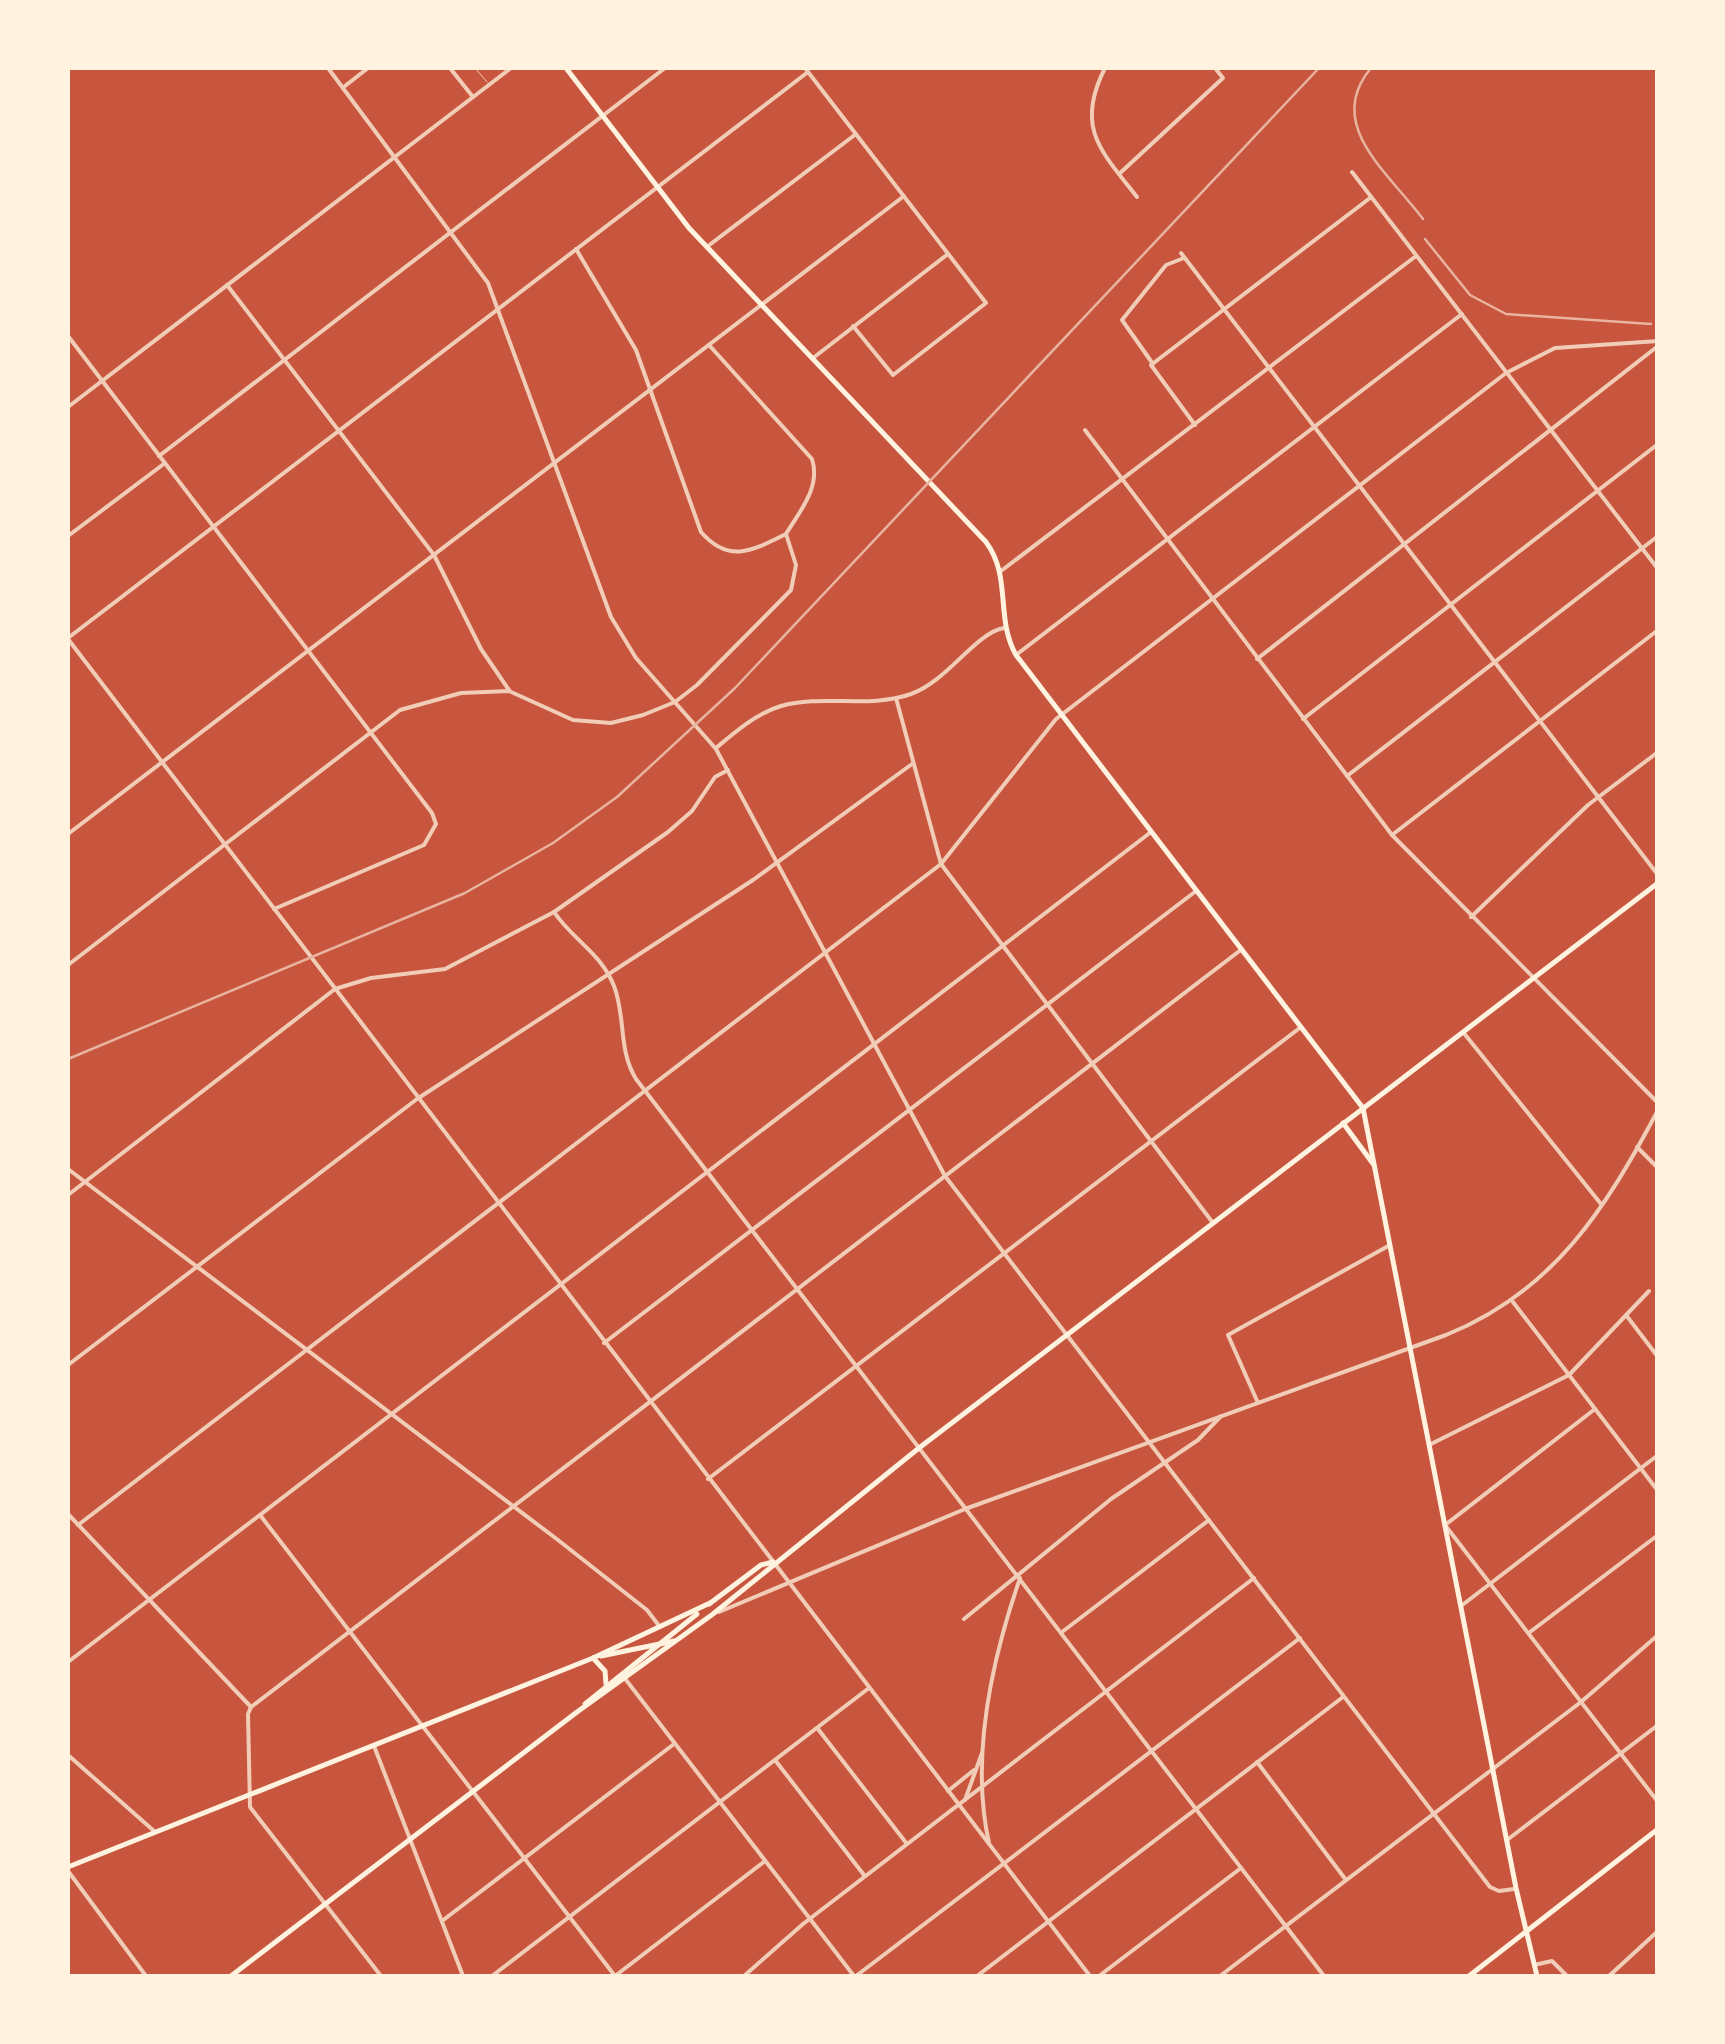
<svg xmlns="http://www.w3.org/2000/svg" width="1725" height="2044" font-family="'PT Sans Narrow',sans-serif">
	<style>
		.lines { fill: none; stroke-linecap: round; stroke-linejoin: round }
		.service { stroke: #f1ccb7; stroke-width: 1 }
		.minor { stroke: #f1ccb7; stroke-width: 4 }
		.tertiary { stroke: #f1ccb7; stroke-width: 4 }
		.primary { stroke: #fff3e0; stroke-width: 5 }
		.rail { stroke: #e9b49f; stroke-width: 2.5 }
	</style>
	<rect width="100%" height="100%" fill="#c8553d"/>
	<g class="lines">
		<path class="service" d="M 475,68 L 487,82"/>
		<g class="minor">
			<path d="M 68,68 L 69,68"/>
			<path d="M 328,68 L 488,283 L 611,617 L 636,658 L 716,749 L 945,1176 L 1490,1887 L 1499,1891 L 1514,1889"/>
			<path d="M 450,68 L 473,97"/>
			<path d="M 805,68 L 986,303 L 893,375 L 853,326"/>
			<path d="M 1105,68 C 1075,127 1100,150 1137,197"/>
			<path d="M 345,86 L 368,68"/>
			<path d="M 1352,172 L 1658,569"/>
			<path d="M 1119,174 L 1223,78 L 1215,68"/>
			<path d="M 708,246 L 856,134"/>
			<path d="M 576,249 L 636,350 L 701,532 C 729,564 752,551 786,534"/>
			<path d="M 1181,253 L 1658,875"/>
			<path d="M 227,285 L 434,555 L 481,649 L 509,690"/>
			<path d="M 68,336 L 432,813 L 436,824 L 424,845 L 274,909"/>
			<path d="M 709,345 L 812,459 C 821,487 800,511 786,534"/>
			<path d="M 813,358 L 948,254"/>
			<path d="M 1153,364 L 1122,320 L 1166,265 L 1184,258"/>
			<path d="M 1195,425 L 1151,365 L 1370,198"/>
			<path d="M 1085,430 L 1392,835 L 1658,1103"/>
			<path d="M 159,456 L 665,68"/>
			<path d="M 68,536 L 165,463"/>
			<path d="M 1001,571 L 1416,256"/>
			<path d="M 68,638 L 808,72"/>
			<path d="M 1016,655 L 1462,314"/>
			<path d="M 1257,659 L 1658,346"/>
			<path d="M 896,698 L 941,864 L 1213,1223"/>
			<path d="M 1303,719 L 1658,444"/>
			<path d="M 716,748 C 735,732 757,713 781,706 C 823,694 869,709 911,694 C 949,680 975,633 1004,628"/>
			<path d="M 1347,776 L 1658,536"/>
			<path d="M 68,834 L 904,196"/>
			<path d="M 1392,835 L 1658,630"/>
			<path d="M 554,912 C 573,940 601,953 614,986 C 626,1017 618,1050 636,1079 L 1324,1976"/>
			<path d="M 1471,917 L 1588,805 L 1658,752"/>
			<path d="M 68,965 L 400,710 L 461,693 L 509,691 L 573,720 L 611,723 L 643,715 L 675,702 L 697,685 L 791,590 L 796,565 L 786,534"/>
			<path d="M 1463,1032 L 1601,1204"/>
			<path d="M 1637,1147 L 1658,1168"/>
			<path d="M 68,1169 L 558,1540 L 647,1610 L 660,1627"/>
			<path d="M 68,1195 L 335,989 L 371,978 L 445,969 L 554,912 L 668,832 L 692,811 L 715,777 L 728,770"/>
			<path d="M 1513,1302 L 1658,1491"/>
			<path d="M 1626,1315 L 1658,1357"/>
			<path d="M 604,1343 L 1196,891"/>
			<path d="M 68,1365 L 417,1099 L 753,880 L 912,764"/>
			<path d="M 1258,1403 L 1228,1335 L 1390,1245"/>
			<path d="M 1595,1409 L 1445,1525 L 1658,1802"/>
			<path d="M 1429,1445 L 1569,1375 L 1649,1291"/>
			<path d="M 708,1479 L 1301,1027"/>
			<path d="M 68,1514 L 251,1707 L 248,1714 L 250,1807 L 381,1976"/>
			<path d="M 260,1515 L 615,1976"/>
			<path d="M 78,1525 L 941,864 L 1056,719 L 1506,373 L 1555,348 L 1658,341"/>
			<path d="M 1461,1606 L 1658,1455"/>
			<path d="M 964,1619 L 1111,1499 L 1198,1440 L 1221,1416"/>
			<path d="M 1062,1632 L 1209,1520"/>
			<path d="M 1530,1632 L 1658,1535"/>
			<path d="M 68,1662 L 1151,832"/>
			<path d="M 623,1676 L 854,1976"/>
			<path d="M 251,1707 L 1242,949"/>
			<path d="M 818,1729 L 907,1844"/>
			<path d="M 374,1746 L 463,1976"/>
			<path d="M 68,1755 L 154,1831"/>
			<path d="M 775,1760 L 864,1875"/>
			<path d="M 1257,1762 L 1346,1880"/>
			<path d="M 948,1791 L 974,1770"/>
			<path d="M 965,1800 L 982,1753"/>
			<path d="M 1507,1840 L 1658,1725"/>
			<path d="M 989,1843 C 970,1758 992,1659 1020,1578"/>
			<path d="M 68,1871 L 146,1976"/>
			<path d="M 442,1921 L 674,1744"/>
			<path d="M 1534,1965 L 1552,1961 L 1567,1976"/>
			<path d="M 492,1976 L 869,1688"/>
			<path d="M 615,1976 L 765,1861"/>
			<path d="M 744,1976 L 803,1924 L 1254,1578"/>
			<path d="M 856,1976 L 1300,1638"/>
			<path d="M 977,1976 L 1343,1697"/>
			<path d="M 1099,1976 L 1241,1868"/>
			<path d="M 1220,1976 L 1581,1702 L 1658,1635"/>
			<path d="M 1609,1976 L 1658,1931"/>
		</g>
		<g class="tertiary">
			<path d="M 68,407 L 511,68"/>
			<path d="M 68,639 L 1090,1976"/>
			<path d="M 719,1612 L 965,1509 L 1446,1335 C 1554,1291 1605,1210 1658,1110"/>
		</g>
		<g class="primary">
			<path d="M 566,68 L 689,228 L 986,542 C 1012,577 995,618 1016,655 L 1363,1108 L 1516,1888 L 1537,1976"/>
			<path d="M 1343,1123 L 1374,1165"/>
			<path d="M 709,1604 L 761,1565 L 773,1562"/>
			<path d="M 601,1656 L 674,1641"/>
			<path d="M 593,1658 L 605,1671 L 606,1684"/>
			<path d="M 585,1704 L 697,1614"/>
			<path d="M 68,1867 L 593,1658 L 710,1603"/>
			<path d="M 231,1976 L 577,1712 L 713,1614 L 919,1448 L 1658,883"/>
			<path d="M 1469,1976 L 1658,1829"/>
		</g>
		<g class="rail">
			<path d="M 1371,68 C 1324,124 1387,171 1423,219"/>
			<path d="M 1425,239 L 1470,295 L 1506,314 L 1651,324"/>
			<path d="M 68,1059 L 465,893 L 553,843 L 617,797 L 735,688 L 1319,68"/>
		</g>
	</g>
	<rect width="1725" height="2044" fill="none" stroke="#fff3e0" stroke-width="140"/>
</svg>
